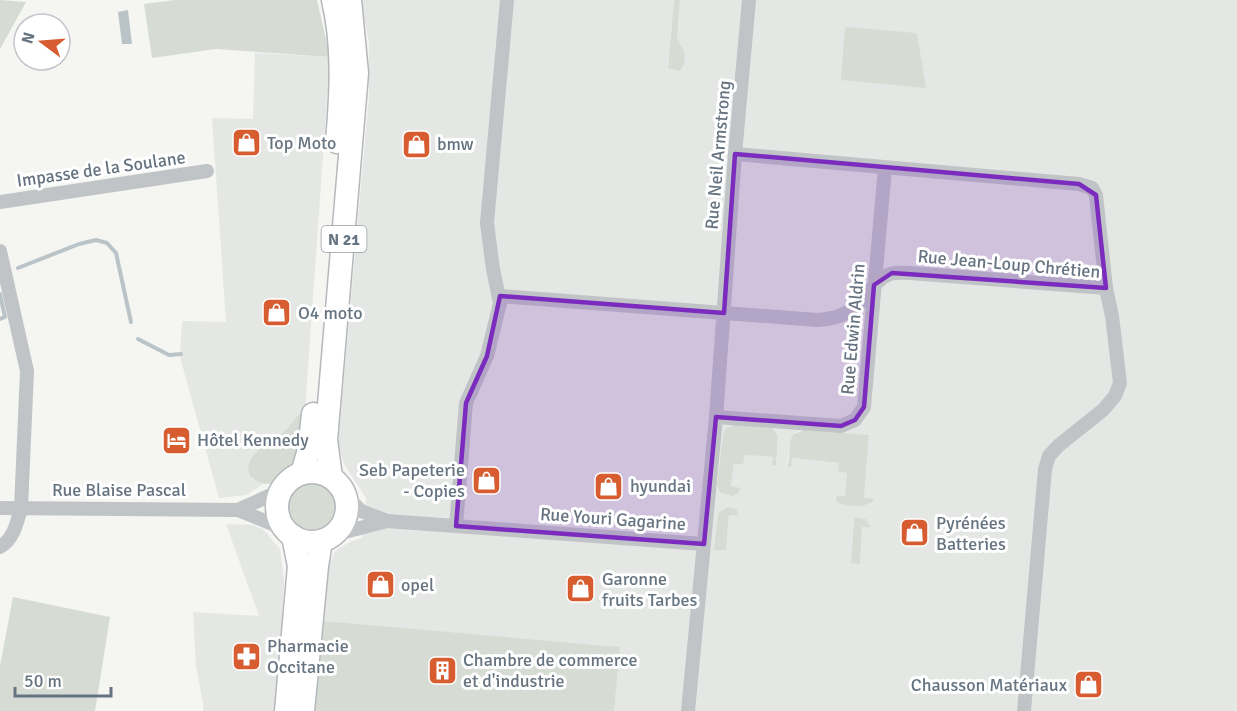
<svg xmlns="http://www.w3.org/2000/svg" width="1237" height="711" font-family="Signika,sans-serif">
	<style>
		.built { fill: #e5e7e5; fill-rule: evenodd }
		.green { fill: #d6dcd3 }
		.water { fill: #bac4c8 }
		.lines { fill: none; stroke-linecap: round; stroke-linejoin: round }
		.stream { stroke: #bac4c8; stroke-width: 4 }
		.primary-casing { stroke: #b4b7bb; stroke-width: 25 }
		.minor { stroke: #c0c4c7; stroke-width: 14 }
		.primary { stroke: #fff; stroke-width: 22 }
		.marked { fill: #7b2cbf; fill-opacity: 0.2; stroke: #7b2cbf; stroke-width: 4.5; stroke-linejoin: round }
		.labels { text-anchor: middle; stroke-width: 6; stroke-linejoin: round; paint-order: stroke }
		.shield { fill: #fff; stroke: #949ea7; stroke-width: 1.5 }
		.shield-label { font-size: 16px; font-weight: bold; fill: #667481 }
		.poi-label { font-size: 18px; fill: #667481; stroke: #fff; text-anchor: start }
		.street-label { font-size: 18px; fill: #667481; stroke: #fff }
	</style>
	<rect width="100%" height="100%" fill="#f5f5f2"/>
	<g class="built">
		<path d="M 360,0 L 674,0 L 668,68 L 677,39 L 680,0 L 1237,0 L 1237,711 L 614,711 L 619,647 L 324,621 L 329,566 L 335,551 L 350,542 L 362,538 L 366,498 L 344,464 L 338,445 L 369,96 L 369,41 ZM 772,428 L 778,436 L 776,465 L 773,457 L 745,455 L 734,464 L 731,487 L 741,488 L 718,486 L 725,429 ZM 799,431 L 869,435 L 864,498 L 845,496 L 847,473 L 839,463 L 792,458 L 787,464 L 790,443 L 792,435 ZM 728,507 L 738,516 L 729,515 L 726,550 L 715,550 L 718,513 ZM 854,517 L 866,519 L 871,528 L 862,527 L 860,564 L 851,562 Z"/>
		<path d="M 255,53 L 330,57 L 305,410 L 301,411 L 288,429 L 263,446 L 252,479 L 263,484 L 247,495 L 219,498 L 180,357 L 182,321 L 226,322 L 212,118 L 253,119 Z"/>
		<path d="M 226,524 L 252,525 L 263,529 L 280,549 L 284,581 L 277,711 L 203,711 L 203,703 L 196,666 L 193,612 L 259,616 Z"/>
	</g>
	<g class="green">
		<path d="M 0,0 L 26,2 L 0,49 Z"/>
		<path d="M 175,0 L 317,0 L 330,57 L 216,49 L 152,58 L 144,4 Z"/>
		<path d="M 674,0 L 680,0 L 677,39 L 685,53 L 684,64 L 680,71 L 668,68 Z"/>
		<path d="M 845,27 L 917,33 L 926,88 L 841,80 Z"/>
		<path d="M 305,410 C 303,424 304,444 298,456 C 294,464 284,477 277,481 C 265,489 244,479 249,464 C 252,451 272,441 282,433 C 291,427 296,414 305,410 Z"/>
		<path d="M 735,424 L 772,428 L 778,436 L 776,465 L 772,465 L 773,457 L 745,455 L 743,464 L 734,464 L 731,486 L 741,488 L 738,493 L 732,496 L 721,493 L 717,486 L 723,436 L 725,429 Z"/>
		<path d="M 804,430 L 869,435 L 864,498 L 874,499 L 872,502 C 863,508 847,507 837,502 L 836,496 L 845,496 L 847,473 L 838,471 L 839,463 L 792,458 L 791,467 L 788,467 L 790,443 L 792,435 Z"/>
		<circle cx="313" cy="506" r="26"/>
		<path d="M 728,507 L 737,510 L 738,516 L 729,515 L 726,550 L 714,550 L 718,513 Z"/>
		<path d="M 854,517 L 866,519 L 871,528 L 862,527 L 860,564 L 851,563 Z"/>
		<path d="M 13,597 L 110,617 L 95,711 L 0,711 L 0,666 Z"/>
		<path d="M 324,621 L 620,647 L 614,711 L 315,711 Z"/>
	</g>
	<path class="water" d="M 128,10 L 132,44 L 122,44 L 118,12 Z"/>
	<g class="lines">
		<g class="stream">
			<path d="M 18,268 L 79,244 L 96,240 L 107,243 L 116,253 L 131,322"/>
			<path d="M 0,294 L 5,317 L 0,319"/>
			<path d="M 138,339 L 169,355 L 181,354"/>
		</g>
		<defs>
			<g id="primary">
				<path d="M 333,0 C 344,47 341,94 337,142"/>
				<circle cx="312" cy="507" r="35"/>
				<path d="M 302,473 L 309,450 L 313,414"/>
				<path d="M 331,477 L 326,440 L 357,73 L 350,0"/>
				<path d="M 286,711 L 299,566 L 293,536"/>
				<path d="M 303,711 L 317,566 L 321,541"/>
			</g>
		</defs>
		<use href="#primary" class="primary-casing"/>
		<g class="minor">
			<path d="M 735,154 L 1079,184 L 1092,188 L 1096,195 L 1106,288"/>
			<path d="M 0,202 L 207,171"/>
			<path d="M 0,251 L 27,371 L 21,508 C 17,522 14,539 0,547"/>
			<path d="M 500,296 L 817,320 C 834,319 847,315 860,303 C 869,293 876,279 890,274 C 896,272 903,273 909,273 L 1106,288 L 1112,316 L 1120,383 L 1115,396 L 1103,410 L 1058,446 L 1049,456 L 1045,469 L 1024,711"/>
			<path d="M 716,417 L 841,426 L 855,420 L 864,407 L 885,168"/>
			<path d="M 345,495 L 361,511 L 387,521 L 704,544"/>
			<path d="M 0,508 L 238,510 L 285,529"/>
			<path d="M 238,510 L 269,496 L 284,487"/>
			<path d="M 456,526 L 466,403 L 487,356 L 500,303 L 493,269 L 487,223 L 507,0"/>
			<path d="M 337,534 L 387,521"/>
			<path d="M 688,711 L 716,417 L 735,154 L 749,0"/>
		</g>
		<use href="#primary" class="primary"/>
	</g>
	<path class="marked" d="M 735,154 L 1079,184 L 1096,195 L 1106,288 L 892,273 L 874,285 L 864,407 L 855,420 L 841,426 L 716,417 L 704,544 L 456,526 L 466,403 L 487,356 L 500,296 L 724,313 Z"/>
	<defs>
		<symbol id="shop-square" viewBox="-11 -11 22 22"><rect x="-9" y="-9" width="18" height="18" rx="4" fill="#d75d30" stroke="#fff"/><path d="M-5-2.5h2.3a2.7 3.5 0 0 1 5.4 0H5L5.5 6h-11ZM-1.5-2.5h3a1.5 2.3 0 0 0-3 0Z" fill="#fff"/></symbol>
		<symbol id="hotel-square" viewBox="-11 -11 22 22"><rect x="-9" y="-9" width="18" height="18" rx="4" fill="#d75d30" stroke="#fff"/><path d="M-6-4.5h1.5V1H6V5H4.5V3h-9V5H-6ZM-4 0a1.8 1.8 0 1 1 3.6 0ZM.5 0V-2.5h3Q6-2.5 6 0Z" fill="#fff"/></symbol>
		<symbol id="pharmacy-square" viewBox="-11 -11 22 22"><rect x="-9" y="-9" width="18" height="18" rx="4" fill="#d75d30" stroke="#fff"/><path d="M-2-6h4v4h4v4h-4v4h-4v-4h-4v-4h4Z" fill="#fff"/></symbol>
		<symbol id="building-square" viewBox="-11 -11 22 22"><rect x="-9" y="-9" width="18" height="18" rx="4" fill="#d75d30" stroke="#fff"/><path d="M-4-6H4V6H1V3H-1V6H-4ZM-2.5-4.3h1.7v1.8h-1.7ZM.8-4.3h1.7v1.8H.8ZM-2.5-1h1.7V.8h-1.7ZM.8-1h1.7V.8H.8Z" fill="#fff"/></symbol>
	</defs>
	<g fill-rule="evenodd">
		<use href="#shop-square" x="230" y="126" width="33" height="33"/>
		<use href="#shop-square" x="400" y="128" width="33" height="33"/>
		<use href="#shop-square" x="260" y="296" width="33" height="33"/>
		<use href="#hotel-square" x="160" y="424" width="33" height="33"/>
		<use href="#shop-square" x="470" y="464" width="33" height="33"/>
		<use href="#shop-square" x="592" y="470" width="33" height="33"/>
		<use href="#shop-square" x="898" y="516" width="33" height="33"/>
		<use href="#shop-square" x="364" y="568" width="33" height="33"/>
		<use href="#shop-square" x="564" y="572" width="33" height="33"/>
		<use href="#pharmacy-square" x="230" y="640" width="33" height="33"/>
		<use href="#building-square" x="426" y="654" width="33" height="33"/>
		<use href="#shop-square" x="1072" y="668" width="33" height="33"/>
	</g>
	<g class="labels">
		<rect class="shield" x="321.5" y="226" width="45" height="26" rx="4.5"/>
		<g class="shield-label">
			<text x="344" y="245">N 21</text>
		</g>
		<g class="poi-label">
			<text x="267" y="149">Top Moto</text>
			<text x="437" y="150">bmw</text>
			<text x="298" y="319">O4 moto</text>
			<text x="197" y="446">Hôtel Kennedy</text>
			<text x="465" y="476" text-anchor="end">Seb Papeterie<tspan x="465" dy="21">- Copies</tspan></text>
			<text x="630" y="492">hyundai</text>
			<text x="936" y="529">Pyrénées<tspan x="936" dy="21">Batteries</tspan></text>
			<text x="602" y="585">Garonne<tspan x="602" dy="21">fruits Tarbes</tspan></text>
			<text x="401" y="591">opel</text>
			<text x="267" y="652">Pharmacie<tspan x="267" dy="21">Occitane</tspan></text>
			<text x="463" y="666">Chambre de commerce<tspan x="463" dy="21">et d'industrie</tspan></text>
			<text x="1067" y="691" text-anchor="end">Chausson Matériaux</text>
		</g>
		<g class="street-label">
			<text transform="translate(718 155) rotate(-85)" y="6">Rue Neil Armstrong</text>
			<text transform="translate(101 169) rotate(-8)" y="6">Impasse de la Soulane</text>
			<text transform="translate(1009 264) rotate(5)" y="6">Rue Jean-Loup Chrétien</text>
			<text transform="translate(853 329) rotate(-85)" y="6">Rue Edwin Aldrin</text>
			<text x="119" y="496">Rue Blaise Pascal</text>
			<text transform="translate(613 519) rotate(4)" y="6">Rue Youri Gagarine</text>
		</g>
	</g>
	<g transform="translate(42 42) rotate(286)"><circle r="28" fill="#ffffff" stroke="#c2c7cd" stroke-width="1.5"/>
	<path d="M0-4.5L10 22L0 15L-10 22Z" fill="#d75d30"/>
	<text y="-9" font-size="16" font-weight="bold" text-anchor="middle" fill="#667481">N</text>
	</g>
	<path d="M15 687v9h96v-9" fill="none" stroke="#667481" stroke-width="3"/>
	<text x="24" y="687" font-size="18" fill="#667481" stroke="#ffffff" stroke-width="4.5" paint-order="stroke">50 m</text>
</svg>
